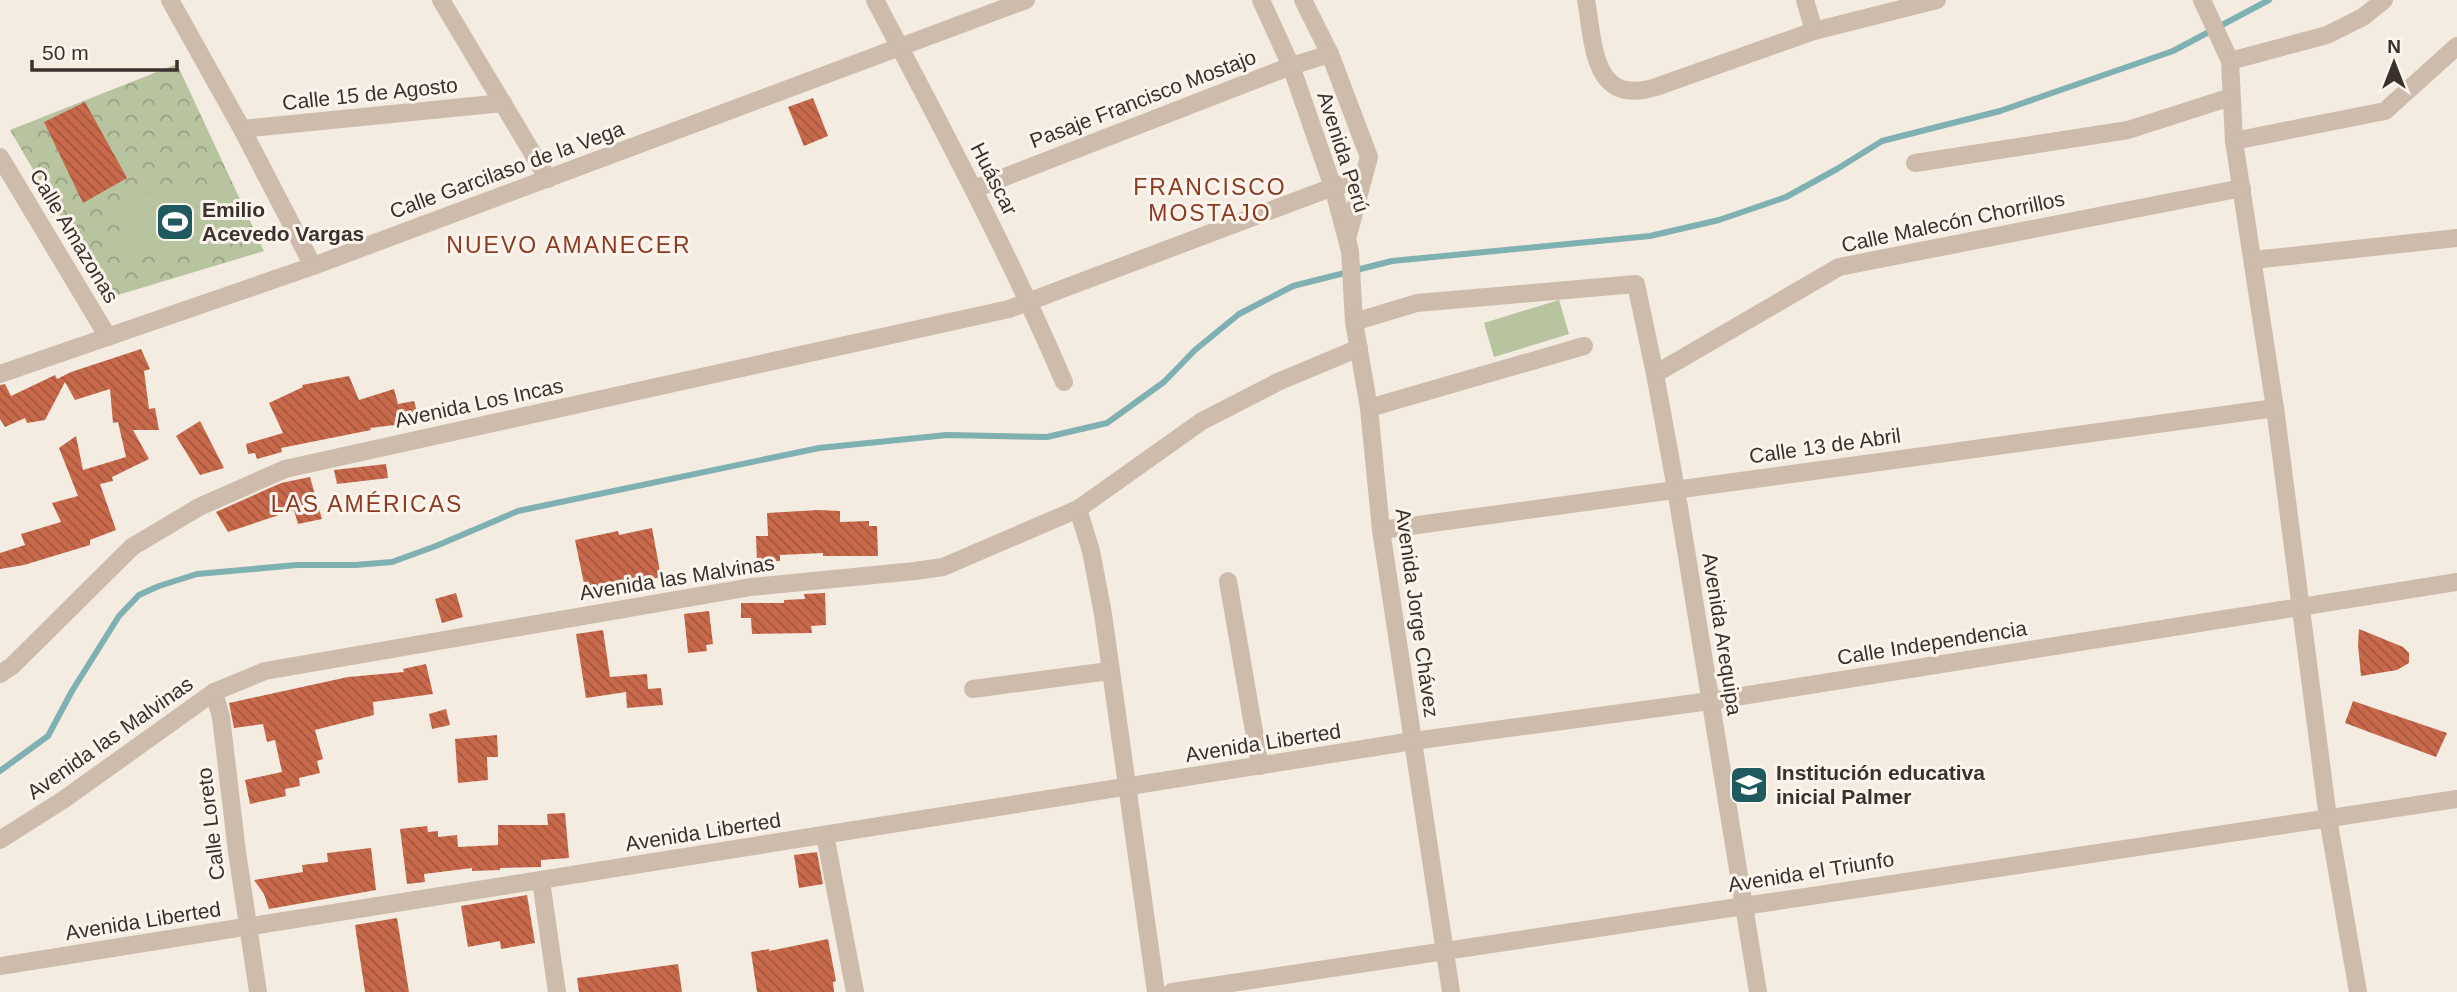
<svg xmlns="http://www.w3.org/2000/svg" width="2457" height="992" font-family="Arial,sans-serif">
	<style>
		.forest { fill: url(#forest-crowns) }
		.pitch { fill: #b8c4a0 }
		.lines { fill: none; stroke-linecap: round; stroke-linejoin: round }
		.stream { stroke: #7fb0b2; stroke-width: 6 }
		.building { fill: url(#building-back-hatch) }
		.minor { stroke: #cdbbac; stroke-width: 18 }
		.labels { text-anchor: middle; stroke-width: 6; stroke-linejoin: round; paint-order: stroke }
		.street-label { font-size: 21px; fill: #3b302b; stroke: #fbf5ee }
		.poi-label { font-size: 21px; font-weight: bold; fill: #3b302b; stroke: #fbf5ee; text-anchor: start }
		.neighbourhood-label { font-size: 23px; letter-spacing: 2px; fill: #8c3b22; stroke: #fbf5ee }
	</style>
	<defs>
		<pattern id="forest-crowns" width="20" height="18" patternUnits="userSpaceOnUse" patternTransform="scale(1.75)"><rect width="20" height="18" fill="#b8c4a0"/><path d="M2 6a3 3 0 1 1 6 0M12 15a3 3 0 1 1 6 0" fill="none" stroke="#97a083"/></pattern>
		<pattern id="building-back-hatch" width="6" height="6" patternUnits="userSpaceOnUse" patternTransform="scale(1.75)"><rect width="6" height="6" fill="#c8694b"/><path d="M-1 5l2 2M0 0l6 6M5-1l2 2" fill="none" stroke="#a4573f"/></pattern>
	</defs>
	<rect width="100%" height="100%" fill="#f4ebe1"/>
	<path class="forest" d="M 177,64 L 264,251 L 108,298 L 10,130 Z"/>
	<g class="pitch">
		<path d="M 225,187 L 229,249 L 119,259 L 125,196 Z"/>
		<path d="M 1559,300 L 1569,334 L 1494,357 L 1484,323 Z"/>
	</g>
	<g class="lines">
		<path class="stream" d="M 0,771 L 48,736 L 72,691 L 119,616 L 139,595 L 159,586 L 197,574 L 297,565 L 355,565 L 392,562 L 436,546 L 518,511 L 819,448 L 947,435 L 1047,437 L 1107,423 L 1164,382 L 1195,350 L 1239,314 L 1293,286 L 1392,261 L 1650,236 L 1719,220 L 1786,197 L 1837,169 L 1882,141 L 2000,111 L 2173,51 L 2269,0"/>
	</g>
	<g class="building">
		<path d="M 813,98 L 828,136 L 804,146 L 788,107 Z"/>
		<path d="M 85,102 L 127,178 L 83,203 L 44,122 Z"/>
		<path d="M 141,349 L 150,369 L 144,371 L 149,409 L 155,408 L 159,430 L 133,430 L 149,459 L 112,477 L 113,481 L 100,484 L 116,530 L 90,540 L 90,545 L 24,565 L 0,569 L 0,553 L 25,545 L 21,534 L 61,522 L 52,503 L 78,496 L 59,448 L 76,436 L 83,470 L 126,457 L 118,422 L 113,423 L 110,389 L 75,400 L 65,382 L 45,420 L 27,423 L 25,418 L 5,427 L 0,419 L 0,385 L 5,384 L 11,396 L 55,375 L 57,379 L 71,372 Z"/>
		<path d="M 349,376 L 359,400 L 394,389 L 398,404 L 414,401 L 420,422 L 370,428 L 371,430 L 281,448 L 282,452 L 257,459 L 255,453 L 248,454 L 246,444 L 283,433 L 269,403 L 303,387 L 302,385 Z"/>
		<path d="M 200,421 L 224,468 L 200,475 L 176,436 Z"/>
		<path d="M 386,464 L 388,478 L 337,484 L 334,470 Z"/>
		<path d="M 310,477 L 322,519 L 298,524 L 294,510 L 228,532 L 216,512 L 281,483 Z"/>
		<path d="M 818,510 L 840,511 L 840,522 L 869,521 L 869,526 L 877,526 L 878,556 L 823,556 L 823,553 L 780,555 L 780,561 L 757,562 L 756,536 L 768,536 L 767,513 Z"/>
		<path d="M 652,528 L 661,577 L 586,593 L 575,540 L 618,531 L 619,535 Z"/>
		<path d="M 456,593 L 463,617 L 442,623 L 435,599 Z"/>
		<path d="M 825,593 L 826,625 L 811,626 L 812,633 L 752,634 L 751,618 L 741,618 L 741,603 L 784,603 L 784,600 L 805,599 L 804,594 Z"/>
		<path d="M 709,611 L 713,644 L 706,645 L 707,651 L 688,653 L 684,614 Z"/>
		<path d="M 2359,629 L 2403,647 L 2409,653 L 2409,663 L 2397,670 L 2361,676 L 2358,645 Z"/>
		<path d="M 603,630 L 610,677 L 647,674 L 648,689 L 661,688 L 663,705 L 627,708 L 626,692 L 586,698 L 576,634 Z"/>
		<path d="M 426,664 L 433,694 L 373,702 L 374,715 L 315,730 L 323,759 L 317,761 L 320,773 L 299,778 L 300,786 L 285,789 L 286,796 L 250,804 L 245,780 L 282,772 L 275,740 L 267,742 L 263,724 L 234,728 L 229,703 L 348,677 L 404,672 L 403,669 Z"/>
		<path d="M 2353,701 L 2447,733 L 2436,757 L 2345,723 Z"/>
		<path d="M 446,709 L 450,725 L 432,729 L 429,714 Z"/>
		<path d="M 497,735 L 498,757 L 487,757 L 488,780 L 458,783 L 455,739 Z"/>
		<path d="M 565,813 L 569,858 L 541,860 L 541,867 L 500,868 L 500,870 L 472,871 L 472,868 L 424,874 L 425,882 L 407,884 L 400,829 L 427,826 L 428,832 L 438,831 L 438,837 L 457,835 L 458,847 L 498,845 L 498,825 L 548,825 L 547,814 Z"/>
		<path d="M 371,848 L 376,890 L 269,909 L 264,894 L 254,880 L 303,872 L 302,865 L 328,862 L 327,853 Z"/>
		<path d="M 817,852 L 823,884 L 799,888 L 794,855 Z"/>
		<path d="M 527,895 L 535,943 L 501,949 L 500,941 L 468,947 L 461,906 Z"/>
		<path d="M 397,918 L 409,992 L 365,992 L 355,925 Z"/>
		<path d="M 828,939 L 836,981 L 833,982 L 834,992 L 757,992 L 751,952 L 769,949 L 769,951 Z"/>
		<path d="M 678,964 L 682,992 L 579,992 L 577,978 Z"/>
	</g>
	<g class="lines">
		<g class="minor">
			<path d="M 170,0 L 242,129 L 313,266"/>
			<path d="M 441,0 L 548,179"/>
			<path d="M 875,0 C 941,126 1008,251 1064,382"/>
			<path d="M 1261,0 L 1291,66 L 1333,187 L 1350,251 L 1354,322 L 1369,408 L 1381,530 L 1451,992"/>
			<path d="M 1303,0 L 1330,54 L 1369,157 L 1347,239"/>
			<path d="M 1586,0 C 1594,44 1592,107 1656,87 L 1814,31 L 1937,0"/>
			<path d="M 1805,0 L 1814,31"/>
			<path d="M 2202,0 L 2230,61 L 2234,141 L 2275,408 L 2328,818 L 2358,992"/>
			<path d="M 2230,61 L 2327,35 L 2363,17 L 2384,0"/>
			<path d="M 242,129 L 503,103"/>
			<path d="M 2234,141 L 2385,111 L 2457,46"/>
			<path d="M 0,157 L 108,337"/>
			<path d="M 1915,163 L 2128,130 L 2231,97"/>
			<path d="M 974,189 L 1291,66 L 1330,54"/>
			<path d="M 2253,260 L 2457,238"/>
			<path d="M 1354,322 L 1417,303 L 1636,284 L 1655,374 L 1676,489 L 1758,992"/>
			<path d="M 0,374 L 313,266 L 1026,0"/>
			<path d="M 1655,374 L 1839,267 L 2242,188"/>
			<path d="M 1369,408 L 1584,346"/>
			<path d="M 1078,509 L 1091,551 L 1103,614 L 1156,992"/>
			<path d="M 1381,530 L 2275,408"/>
			<path d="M 1228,581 L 1260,766"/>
			<path d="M 0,674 L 12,666 L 132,547 L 199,507 L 285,469 L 1009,309 L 1333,187 L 1363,179"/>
			<path d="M 973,689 L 1109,671"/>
			<path d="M 214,692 L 221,717 L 237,852 L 258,992"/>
			<path d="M 825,835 L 855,992"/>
			<path d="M 0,840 L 63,800 L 214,692 L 265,671 L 751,587 L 915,571 L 943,567 L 1078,509 L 1202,421 L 1280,381 L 1359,348"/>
			<path d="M 541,881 L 557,992"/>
			<path d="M 0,966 L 1413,741 L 1710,701 L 2457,582"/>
			<path d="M 1172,992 L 2457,799"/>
		</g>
	</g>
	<defs>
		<symbol id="stadium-square" viewBox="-11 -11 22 22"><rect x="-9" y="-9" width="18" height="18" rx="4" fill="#1f5a5e" stroke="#fbf5ee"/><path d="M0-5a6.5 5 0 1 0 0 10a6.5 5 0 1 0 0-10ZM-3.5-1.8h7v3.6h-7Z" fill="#fff"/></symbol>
		<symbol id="school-square" viewBox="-11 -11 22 22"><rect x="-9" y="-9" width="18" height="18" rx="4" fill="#1f5a5e" stroke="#fbf5ee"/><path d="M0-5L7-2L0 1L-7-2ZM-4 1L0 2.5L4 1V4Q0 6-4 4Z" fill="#fff"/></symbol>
	</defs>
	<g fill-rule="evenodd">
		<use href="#stadium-square" x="153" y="200" width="44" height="44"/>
		<use href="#school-square" x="1727" y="763" width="44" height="44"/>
	</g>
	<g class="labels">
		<g class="street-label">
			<text transform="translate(370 94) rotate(-6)" y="7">Calle 15 de Agosto</text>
			<text transform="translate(1143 99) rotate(-21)" y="7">Pasaje Francisco Mostajo</text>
			<text transform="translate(1343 152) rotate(72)" y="7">Avenida Perú</text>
			<text transform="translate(507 170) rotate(-20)" y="7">Calle Garcilaso de la Vega</text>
			<text transform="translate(994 179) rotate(63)" y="7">Huáscar</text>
			<text transform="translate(1953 222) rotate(-12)" y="7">Calle Malecón Chorrillos</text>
			<text transform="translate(74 236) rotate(59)" y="7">Calle Amazonas</text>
			<text transform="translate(479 403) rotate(-12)" y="7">Avenida Los Incas</text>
			<text transform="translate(1825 446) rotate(-8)" y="7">Calle 13 de Abril</text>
			<text transform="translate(677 578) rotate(-9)" y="7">Avenida las Malvinas</text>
			<text transform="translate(1417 613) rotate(82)" y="7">Avenida Jorge Chávez</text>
			<text transform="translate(1722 634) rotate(81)" y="7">Avenida Arequipa</text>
			<text transform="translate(1932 643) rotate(-9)" y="7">Calle Independencia</text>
			<text transform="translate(110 738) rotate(-35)" y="7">Avenida las Malvinas</text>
			<text transform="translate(1263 743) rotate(-9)" y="7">Avenida Liberted</text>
			<text transform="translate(211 824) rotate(-97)" y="7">Calle Loreto</text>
			<text transform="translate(703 832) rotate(-9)" y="7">Avenida Liberted</text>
			<text transform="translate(1811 872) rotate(-9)" y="7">Avenida el Triunfo</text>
			<text transform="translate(143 921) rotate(-9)" y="7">Avenida Liberted</text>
		</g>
		<g class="poi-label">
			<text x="202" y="217">Emilio<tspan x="202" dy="24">Acevedo Vargas</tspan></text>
			<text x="1776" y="780">Institución educativa<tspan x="1776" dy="24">inicial Palmer</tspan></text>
		</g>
		<g class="neighbourhood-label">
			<text x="1210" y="195">FRANCISCO<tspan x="1210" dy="26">MOSTAJO</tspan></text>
			<text x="569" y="253">NUEVO AMANECER</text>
			<text x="367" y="512">LAS AMÉRICAS</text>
		</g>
	</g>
	<g transform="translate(2394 63)" stroke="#fbf5ee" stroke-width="5" paint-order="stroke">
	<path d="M0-5L12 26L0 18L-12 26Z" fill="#3b302b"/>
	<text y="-10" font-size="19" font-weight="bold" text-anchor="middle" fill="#3b302b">N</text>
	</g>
	<path d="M32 60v10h145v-10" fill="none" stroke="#3b302b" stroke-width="3.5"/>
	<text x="42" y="60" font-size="21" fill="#3b302b" stroke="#fbf5ee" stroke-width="5" paint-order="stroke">50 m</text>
</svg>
